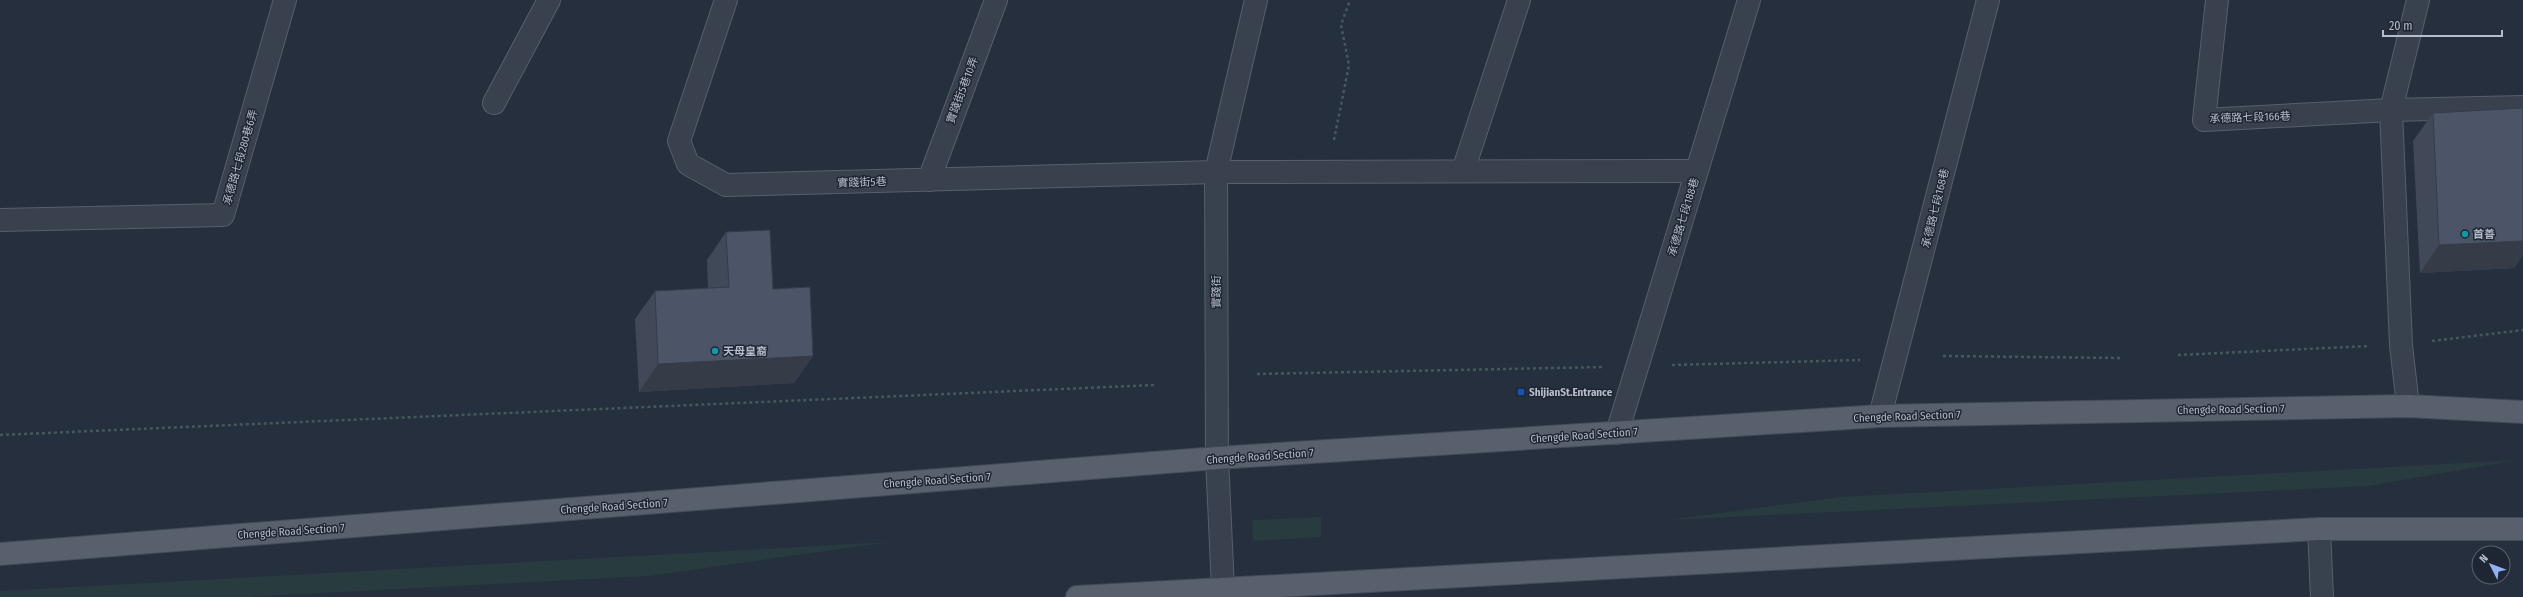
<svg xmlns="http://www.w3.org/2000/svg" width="2523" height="597" font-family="'Fira Sans Condensed','Noto Sans TC',sans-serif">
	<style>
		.green { fill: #283b3f }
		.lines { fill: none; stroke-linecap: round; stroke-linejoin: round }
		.service-casing { stroke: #585f6c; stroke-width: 24 }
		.minor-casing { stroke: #585f6c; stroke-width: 24 }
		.primary-casing { stroke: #434a57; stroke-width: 24 }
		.path { stroke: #46585c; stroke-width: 2.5; stroke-dasharray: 3 3; stroke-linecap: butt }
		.service { stroke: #3a414e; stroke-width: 22 }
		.minor { stroke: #3a414e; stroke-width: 22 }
		.primary { stroke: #58606e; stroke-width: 22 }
		.wall { fill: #414959 }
		.shaded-wall { fill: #353c48 }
		.building { fill: #4c5567; stroke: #353c48 }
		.culture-dot { fill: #0f9aa8; stroke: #1f2633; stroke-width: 1.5 }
		.transit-dot { fill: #1a4fb4; stroke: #1f2633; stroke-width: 1.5 }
		.labels { text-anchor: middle; stroke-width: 3; stroke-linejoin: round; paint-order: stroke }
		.street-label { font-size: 11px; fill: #b6bcc9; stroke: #1f2633 }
		.poi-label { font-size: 11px; font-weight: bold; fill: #b6bcc9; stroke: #1f2633; text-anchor: start }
	</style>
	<rect width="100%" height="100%" fill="#262f3e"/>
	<g class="green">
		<path d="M 2518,460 L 2368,486 L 1668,520 L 1840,497 Z"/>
		<path d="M 1321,517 L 1321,537 L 1253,541 L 1252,520 Z"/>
		<path d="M 890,542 L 649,576 L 244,597 L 0,597 L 0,591 Z"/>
	</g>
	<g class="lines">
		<defs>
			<g id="service">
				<path d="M 494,103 L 549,0"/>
				<path d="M 929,180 L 996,0"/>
				<path d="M 0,220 L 223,215 L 285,0"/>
				<path d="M 2319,529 L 2322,597"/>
			</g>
			<g id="minor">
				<path d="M 726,0 L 679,141 L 688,164 L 726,185 L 1216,172 L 1696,171"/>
				<path d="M 2217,0 L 2204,120 L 2391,110 L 2523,107"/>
				<path d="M 1463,171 L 1519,0"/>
				<path d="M 2408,406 L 2401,345 L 2391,110 L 2418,0"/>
				<path d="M 1880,416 L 1988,0"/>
				<path d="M 1617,433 L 1749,0"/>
				<path d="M 1223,589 L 1217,458 L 1216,172 L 1256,0"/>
			</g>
			<g id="primary">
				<path d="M 0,554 L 1217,458 L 1880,416 L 2408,406 L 2523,412"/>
				<path d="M 1077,597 L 2319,529 L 2523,529"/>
			</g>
		</defs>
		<use href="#service" class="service-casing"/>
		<use href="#minor" class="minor-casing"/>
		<use href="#primary" class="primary-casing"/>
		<g class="path">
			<path d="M 1334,140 L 1349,65 L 1341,25 L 1350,0"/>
			<path d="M 2432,341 L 2523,330"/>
			<path d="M 2178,355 L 2370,346"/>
			<path d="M 1943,356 L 2123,358"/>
			<path d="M 1672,365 L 1860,360"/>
			<path d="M 1257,374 L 1603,367"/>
			<path d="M 0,435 L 1154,385"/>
		</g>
		<use href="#service" class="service"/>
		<use href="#minor" class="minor"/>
		<use href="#primary" class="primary"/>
	</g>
	<g class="wall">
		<path d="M 2523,108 L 2523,255 L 2514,268 L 2420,273 L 2413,141 L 2433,113 Z"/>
		<path d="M 726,232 L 773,289 L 813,356 L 794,383 L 639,392 L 635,319 L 655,291 L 708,288 L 707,260 Z"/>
	</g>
	<g class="shaded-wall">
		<path d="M 2523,241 L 2523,255 L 2514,268 L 2420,273 L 2439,245 Z"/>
		<path d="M 813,356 L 794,383 L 639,392 L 658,364 Z"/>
	</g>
	<g class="building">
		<path d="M 2523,108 L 2523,241 L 2439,245 L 2433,113 Z"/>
		<path d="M 770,230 L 773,289 L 810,287 L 813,356 L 658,364 L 655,291 L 729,287 L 726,232 Z"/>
	</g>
	<g class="culture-dot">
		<circle cx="2465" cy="234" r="4"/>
		<circle cx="715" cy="351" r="4"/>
	</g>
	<rect class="transit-dot" x="1517" y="388" width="8" height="8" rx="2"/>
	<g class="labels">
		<g class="street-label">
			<text transform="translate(962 90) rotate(-69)" y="4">實踐街5巷10弄</text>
			<text transform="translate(2250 117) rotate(-2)" y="4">承德路七段166巷</text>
			<text transform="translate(240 157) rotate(-74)" y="4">承德路七段280巷6弄</text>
			<text transform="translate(862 182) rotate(-2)" y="4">實踐街5巷</text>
			<text transform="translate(1935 208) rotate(-76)" y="4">承德路七段168巷</text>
			<text transform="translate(1683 217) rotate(-73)" y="4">承德路七段188巷</text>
			<text transform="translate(1216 292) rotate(-90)" y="4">實踐街</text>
			<text transform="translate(2231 409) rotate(-1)" y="4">Chengde Road Section 7</text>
			<text transform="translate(1907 416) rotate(-2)" y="4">Chengde Road Section 7</text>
			<text transform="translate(1584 435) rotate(-4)" y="4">Chengde Road Section 7</text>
			<text transform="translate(1260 456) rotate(-4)" y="4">Chengde Road Section 7</text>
			<text transform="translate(937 480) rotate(-4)" y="4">Chengde Road Section 7</text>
			<text transform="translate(614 506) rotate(-4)" y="4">Chengde Road Section 7</text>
			<text transform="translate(291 531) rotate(-4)" y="4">Chengde Road Section 7</text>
		</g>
		<g class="poi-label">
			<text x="2473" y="238">首善</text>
			<text x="723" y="355">天母皇裔</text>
			<text x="1529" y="396">ShijianSt.Entrance</text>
		</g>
	</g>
	<g transform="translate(2491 565) rotate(312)"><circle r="19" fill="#1f2633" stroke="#5b626f"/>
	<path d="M0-3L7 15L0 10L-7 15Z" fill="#91b0f3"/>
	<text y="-6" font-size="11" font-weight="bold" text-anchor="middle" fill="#b6bcc9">N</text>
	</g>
	<path d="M2383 30v6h119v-6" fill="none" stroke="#b6bcc9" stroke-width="2"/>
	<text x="2389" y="30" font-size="12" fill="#b6bcc9" stroke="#1f2633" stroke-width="3" paint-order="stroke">20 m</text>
</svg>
